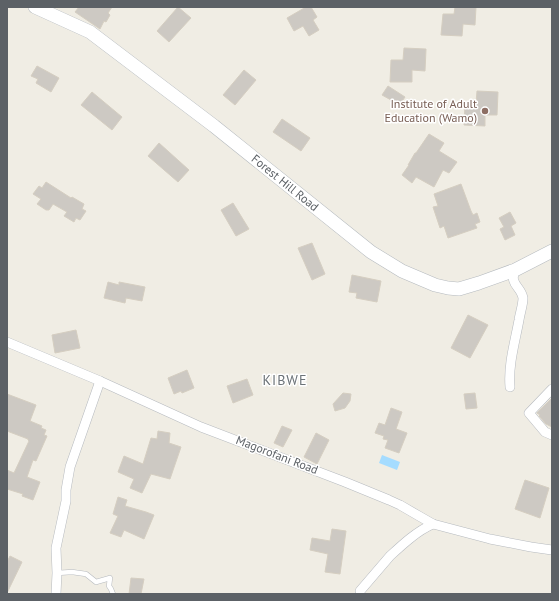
<svg xmlns="http://www.w3.org/2000/svg" width="559" height="601" font-family="'PT Sans',sans-serif">
	<style>
		.water { fill: #a5dcff }
		.building { fill: #cdc9c3; stroke: #d5cec1 }
		.lines { fill: none; stroke-linecap: round; stroke-linejoin: round }
		.lane-casing { stroke: #b6babf; stroke-width: 5.5 }
		.street-casing { stroke: #b6babf; stroke-width: 10 }
		.secondary-casing { stroke: #b5babf; stroke-width: 14 }
		.lane { stroke: #fff; stroke-width: 4.5 }
		.street { stroke: #fff; stroke-width: 9 }
		.secondary { stroke: #fff; stroke-width: 13 }
		.education-dot { fill: #8d6e63; stroke: #fff; stroke-width: 1.5 }
		.labels { text-anchor: middle; stroke-width: 3; stroke-linejoin: round; paint-order: stroke }
		.education-label { font-size: 12px; fill: #785e54; stroke: #fff; text-anchor: end }
		.street-label { font-size: 12px; fill: #5c6166; stroke: #fff }
		.quarter-label { font-size: 14px; letter-spacing: 1px; fill: #6c7378; stroke: #fff }
	</style>
	<rect width="100%" height="100%" fill="#f0ede4"/>
	<path class="water" d="M 382,455 L 400,462 L 397,470 L 379,463 Z"/>
	<g class="building">
		<path d="M 79,7 L 112,7 L 108,13 L 110,15 L 106,22 L 104,21 L 100,29 L 75,12 Z"/>
		<path d="M 178,7 L 191,18 L 169,42 L 157,31 Z"/>
		<path d="M 306,7 L 311,7 L 317,17 L 313,20 L 319,30 L 309,36 L 303,26 L 294,31 L 287,18 Z"/>
		<path d="M 455,7 L 476,7 L 475,25 L 463,24 L 462,36 L 441,35 L 443,14 L 454,14 Z"/>
		<path d="M 404,48 L 426,49 L 425,71 L 412,70 L 412,82 L 390,82 L 391,60 L 403,60 Z"/>
		<path d="M 37,66 L 59,78 L 51,92 L 36,83 L 38,79 L 31,76 Z"/>
		<path d="M 244,70 L 256,80 L 235,105 L 223,95 Z"/>
		<path d="M 388,86 L 405,97 L 398,107 L 390,101 L 391,100 L 382,95 Z"/>
		<path d="M 477,91 L 498,92 L 497,115 L 485,115 L 485,126 L 464,125 L 465,103 L 476,103 Z"/>
		<path d="M 92,92 L 122,117 L 112,130 L 81,105 Z"/>
		<path d="M 282,119 L 310,138 L 301,151 L 273,132 Z"/>
		<path d="M 429,134 L 444,143 L 439,151 L 457,162 L 449,173 L 443,170 L 434,187 L 416,177 L 412,183 L 402,175 L 409,165 L 408,165 L 415,153 L 416,153 Z"/>
		<path d="M 159,143 L 189,170 L 178,182 L 148,156 Z"/>
		<path d="M 46,182 L 71,198 L 72,197 L 84,204 L 82,209 L 86,211 L 80,220 L 76,218 L 74,222 L 64,216 L 67,212 L 53,204 L 49,210 L 46,210 L 37,204 L 41,199 L 33,194 L 39,186 L 42,188 Z"/>
		<path d="M 461,184 L 471,211 L 473,215 L 477,213 L 480,222 L 475,224 L 477,228 L 448,238 L 444,226 L 440,228 L 433,207 L 438,206 L 434,194 Z"/>
		<path d="M 233,203 L 249,229 L 236,236 L 221,210 Z"/>
		<path d="M 510,212 L 516,223 L 511,226 L 515,235 L 505,240 L 500,229 L 504,227 L 499,218 Z"/>
		<path d="M 312,243 L 325,274 L 312,280 L 298,248 Z"/>
		<path d="M 352,275 L 381,281 L 377,302 L 356,298 L 357,293 L 349,292 Z"/>
		<path d="M 108,282 L 119,285 L 119,282 L 145,287 L 142,301 L 126,298 L 125,303 L 104,298 Z"/>
		<path d="M 468,315 L 488,325 L 470,358 L 451,348 Z"/>
		<path d="M 76,330 L 80,348 L 55,353 L 52,335 Z"/>
		<path d="M 187,370 L 194,388 L 182,393 L 181,391 L 174,394 L 168,378 Z"/>
		<path d="M 247,379 L 253,395 L 233,403 L 227,386 Z"/>
		<path d="M 343,393 L 351,394 L 350,401 L 345,408 L 335,411 L 333,404 Z"/>
		<path d="M 475,393 L 477,408 L 466,409 L 464,394 Z"/>
		<path d="M 7,394 L 36,405 L 30,421 L 42,426 L 41,428 L 46,430 L 44,435 L 47,436 L 36,461 L 33,460 L 27,477 L 40,482 L 33,500 L 22,496 L 23,494 L 7,489 L 7,470 L 14,473 L 29,441 L 28,440 L 28,439 L 7,431 Z"/>
		<path d="M 552,398 L 552,427 L 546,424 L 539,416 L 540,415 L 537,413 Z"/>
		<path d="M 391,408 L 402,412 L 396,429 L 407,433 L 399,453 L 385,448 L 388,440 L 383,439 L 384,436 L 375,433 L 379,423 L 385,425 Z"/>
		<path d="M 282,426 L 292,430 L 283,447 L 274,443 Z"/>
		<path d="M 158,431 L 170,433 L 169,443 L 181,447 L 170,479 L 151,474 L 142,493 L 130,488 L 134,479 L 118,472 L 124,456 L 143,464 L 151,438 L 157,439 Z"/>
		<path d="M 316,433 L 329,440 L 317,464 L 304,457 Z"/>
		<path d="M 525,480 L 549,488 L 540,518 L 515,509 Z"/>
		<path d="M 118,497 L 127,500 L 125,506 L 146,512 L 154,515 L 144,539 L 124,530 L 121,537 L 110,533 L 118,516 L 113,514 Z"/>
		<path d="M 332,529 L 346,531 L 340,574 L 325,572 L 328,554 L 310,550 L 312,538 L 330,541 Z"/>
		<path d="M 10,556 L 22,562 L 7,593 L 7,562 Z"/>
		<path d="M 131,578 L 144,579 L 141,594 L 129,594 Z"/>
	</g>
	<g class="lines">
		<defs>
			<path id="lane" d="M 57,573 L 72,572 L 86,574 L 96,582 L 110,578 L 109,586 L 111,589 L 113,594"/>
			<g id="street">
				<path d="M 7,342 L 100,381 L 201,427 L 345,482 L 389,500 L 400,505 L 419,516 L 433,524 L 490,539 L 531,547 L 552,550"/>
				<path d="M 510,387 C 508,365 515,342 519,320 C 520,313 523,305 523,298 C 521,286 509,285 515,270"/>
				<path d="M 552,435 L 545,432 L 529,413 L 552,389"/>
				<path d="M 360,591 L 390,556 C 403,544 417,531 433,524"/>
				<path d="M 56,594 L 57,573 L 56,548 L 66,501 L 66,490 L 70,467 L 100,381"/>
			</g>
			<path id="secondary" d="M 35,7 L 90,32 L 214,126 L 371,252 L 402,271 L 435,285 L 448,288 L 459,289 L 479,283 L 515,270 L 552,251"/>
		</defs>
		<use href="#lane" class="lane-casing"/>
		<use href="#street" class="street-casing"/>
		<use href="#secondary" class="secondary-casing"/>
		<use href="#lane" class="lane"/>
		<use href="#street" class="street"/>
		<use href="#secondary" class="secondary"/>
	</g>
	<circle class="education-dot" cx="485" cy="111" r="4"/>
	<g class="labels">
		<g class="education-label">
			<text x="477" y="108">Institute of Adult<tspan x="477" dy="14">Education (Wamo)</tspan></text>
		</g>
		<g class="street-label">
			<text transform="translate(285 183) rotate(39)" y="4">Forest Hill Road</text>
			<text transform="translate(277 455) rotate(21)" y="4">Magorofani Road</text>
		</g>
		<g class="quarter-label">
			<text x="285" y="385">KIBWE</text>
		</g>
	</g>
	<rect width="559" height="601" fill="none" stroke="#5c6166" stroke-width="16"/>
</svg>
